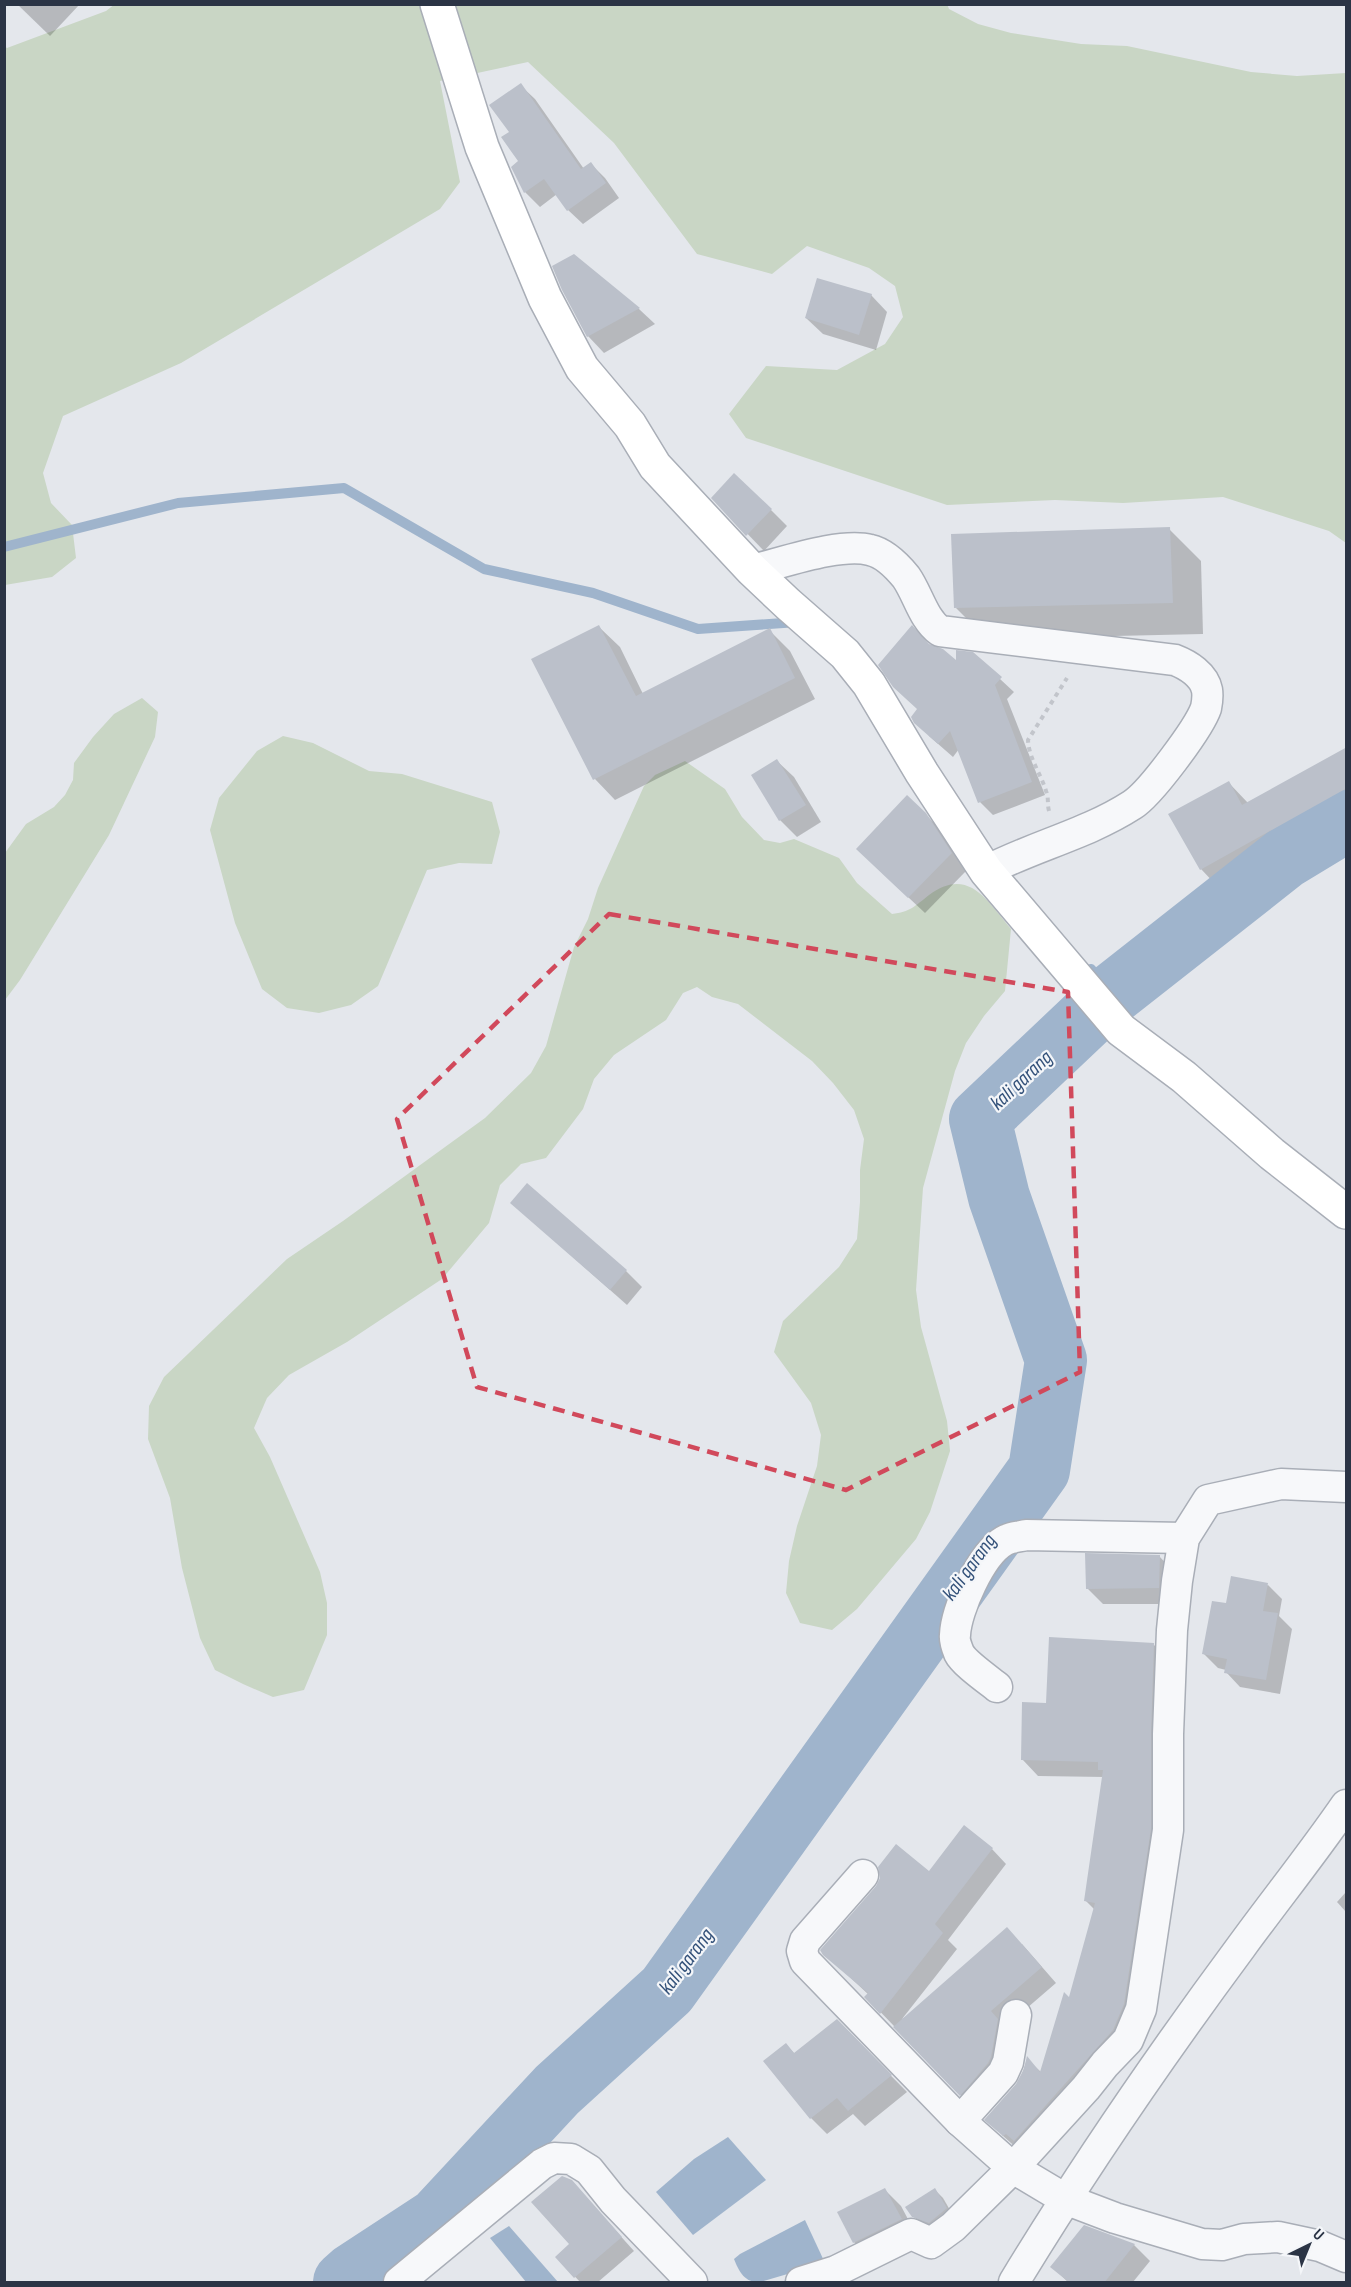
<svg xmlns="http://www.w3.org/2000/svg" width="1351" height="2287" font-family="'Sofia Sans Condensed',sans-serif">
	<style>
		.green { fill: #c9d6c5 }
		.water { fill: #9fb4cc }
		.shadow { fill: #0003 }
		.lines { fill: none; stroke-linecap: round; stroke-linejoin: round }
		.stream { stroke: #9fb4cc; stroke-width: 10 }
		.river { stroke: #9fb4cc; stroke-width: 62 }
		.building { fill: #bbc0ca }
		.street-casing { stroke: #a9aeb7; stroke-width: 33 }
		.secondary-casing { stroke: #a9aeb7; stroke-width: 36 }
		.path { stroke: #c2c5cb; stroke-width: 4; stroke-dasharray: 4.5 4.5; stroke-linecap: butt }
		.street { stroke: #f7f8fa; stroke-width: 30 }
		.secondary { stroke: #fff; stroke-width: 33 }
		.marked { fill: none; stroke: #d1495b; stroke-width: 4.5; stroke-dasharray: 12 8; stroke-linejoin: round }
		.labels { text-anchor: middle; stroke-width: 4.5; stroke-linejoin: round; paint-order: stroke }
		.water-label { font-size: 21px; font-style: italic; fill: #34527a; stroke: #f4f6f9 }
	</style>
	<rect width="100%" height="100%" fill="#e4e7ec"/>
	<g class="green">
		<path d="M 115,4 L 947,4 L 949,9 L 978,24 L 1011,33 L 1081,44 L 1127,46 L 1251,72 L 1297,76 L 1346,73 L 1346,543 L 1329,531 L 1223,497 L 1123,503 L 1055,500 L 947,505 L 746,438 L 729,414 L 766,366 L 837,370 L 885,344 L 903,317 L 895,286 L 869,268 L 807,246 L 772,274 L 697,254 L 614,143 L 528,62 L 440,81 L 460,182 L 440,209 L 181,363 L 63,416 L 43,473 L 51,503 L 72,525 L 76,558 L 52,577 L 5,585 L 4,46 L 7,48 L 106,11 Z"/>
		<path d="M 142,698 L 158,712 L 155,737 L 109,835 L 20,980 L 5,1000 L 5,853 L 26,824 L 54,807 L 65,795 L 73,780 L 74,763 L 93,737 L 114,714 Z"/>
		<path d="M 283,736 L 313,743 L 369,771 L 402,774 L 492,802 L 500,832 L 492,864 L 459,863 L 427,870 L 378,986 L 351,1005 L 319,1013 L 287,1008 L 262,989 L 235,923 L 210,830 L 219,798 L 257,751 Z"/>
		<path d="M 685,761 L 725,789 L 742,817 L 764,840 L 780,843 L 794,839 L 839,858 L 857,883 L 892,914 C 910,912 915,906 929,895 C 969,866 987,901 1011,929 L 1005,991 L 984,1016 L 966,1043 L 955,1071 L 923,1188 L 916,1290 L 921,1327 L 947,1421 L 950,1451 L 930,1512 L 916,1539 L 857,1609 L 832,1630 L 800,1623 L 786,1593 L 789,1561 L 797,1526 L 817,1466 L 821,1435 L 811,1403 L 774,1352 L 783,1321 L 839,1267 L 857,1239 L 860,1202 L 860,1170 L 864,1139 L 854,1110 L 833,1083 L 812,1061 L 738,1004 L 712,997 L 697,987 L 683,993 L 666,1020 L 614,1055 L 594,1079 L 583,1109 L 546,1158 L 521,1164 L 500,1185 L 489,1223 L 442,1279 L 347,1342 L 289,1375 L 267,1398 L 254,1428 L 270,1457 L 320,1572 L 327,1603 L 327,1635 L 304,1690 L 273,1697 L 243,1684 L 215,1670 L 200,1638 L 182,1568 L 170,1498 L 148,1439 L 149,1406 L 164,1377 L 287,1259 L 343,1221 L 485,1118 L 531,1073 L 546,1046 L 574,947 L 588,919 L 598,888 L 644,786 L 655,775 Z"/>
	</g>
	<g class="water">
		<path d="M 728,2137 L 766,2180 L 693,2235 L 656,2192 L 694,2159 Z"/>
		<path d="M 805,2220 L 825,2263 L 760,2282 C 745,2283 739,2272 734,2259 L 740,2254 Z"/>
		<path d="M 509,2226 L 558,2282 L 526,2282 L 490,2238 Z"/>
	</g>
	<g class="shadow">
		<path d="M 17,4 L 80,4 L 50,36 Z"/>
		<path d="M 520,85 L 535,99 L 584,169 L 591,164 L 605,178 L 619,198 L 583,224 L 568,210 L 557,194 L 540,207 L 525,192 L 512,167 L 520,162 L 511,133 Z"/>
		<path d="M 574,255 L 639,309 L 655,324 L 604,353 L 588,336 Z"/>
		<path d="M 871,295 L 887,312 L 876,350 L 823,334 L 806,318 Z"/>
		<path d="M 713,498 L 771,510 L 787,526 L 764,551 Z"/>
		<path d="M 1169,529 L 1201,561 L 1203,634 L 987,639 L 956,608 Z"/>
		<path d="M 599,627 L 620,647 L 643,694 L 769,630 L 790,651 L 815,699 L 615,800 L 595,779 Z"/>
		<path d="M 930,646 L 958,664 L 1000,679 L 1014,692 L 1007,699 L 1045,795 L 993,815 L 980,802 L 959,749 L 953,757 L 929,736 L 919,710 Z"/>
		<path d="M 1346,750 L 1346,814 L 1217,886 L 1201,869 L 1229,783 L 1248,803 Z"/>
		<path d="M 777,761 L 794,777 L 821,822 L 797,837 L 780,820 L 753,776 Z"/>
		<path d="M 925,814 L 942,831 L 967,870 L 925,913 L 874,865 Z"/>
		<path d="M 512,1203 L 626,1271 L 642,1287 L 627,1305 Z"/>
		<path d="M 1159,1556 L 1175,1573 L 1175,1604 L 1103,1604 L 1087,1588 Z"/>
		<path d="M 1268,1585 L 1282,1599 L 1279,1616 L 1292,1629 L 1280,1694 L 1240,1687 L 1226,1672 L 1226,1670 L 1218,1668 L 1204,1654 L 1227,1605 Z"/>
		<path d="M 1154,1645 L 1170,1661 L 1140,2021 L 1020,2151 L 1002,2135 L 1027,2059 L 1041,2072 L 1070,2000 L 1095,1910 L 1085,1900 L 1104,1777 L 1038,1776 L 1022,1759 L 1047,1704 Z"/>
		<path d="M 992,1849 L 1006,1864 L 948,1940 L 957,1949 L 902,2019 L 1022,1944 L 1056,1983 L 1005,2027 L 975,2110 L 866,1997 L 869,1995 L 825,1954 L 929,1873 Z"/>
		<path d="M 1346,1892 L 1346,1912 L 1337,1902 Z"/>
		<path d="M 837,2021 L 907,2092 L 865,2126 L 853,2114 L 827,2134 L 811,2118 L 765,2061 L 786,2045 L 795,2054 Z"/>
		<path d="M 571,2181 L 634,2251 L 598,2282 L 580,2282 L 557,2257 L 571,2244 Z"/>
		<path d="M 885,2190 L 901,2206 L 917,2236 L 870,2259 L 854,2242 L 839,2213 Z"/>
		<path d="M 935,2190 L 943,2198 L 954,2217 L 937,2230 L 922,2224 L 913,2216 Z"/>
		<path d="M 1085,2227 L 1134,2245 L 1150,2261 L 1133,2282 L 1068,2282 L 1052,2267 Z"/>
	</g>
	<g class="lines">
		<g class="stream">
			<path d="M 4,547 L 178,503 L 344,488 L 484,569 L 593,593 L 698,629 L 798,622"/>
			<path d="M 1091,969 L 1112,994"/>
		</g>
		<path class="river" d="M 344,2282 L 353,2274 L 437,2219 L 557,2090 L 667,1990 L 1039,1470 L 1056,1360 L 999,1197 L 980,1119 L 1112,994 L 1285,858 L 1346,821"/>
	</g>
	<g class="building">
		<path d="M 521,83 L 581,169 L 591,162 L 606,183 L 567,211 L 544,179 L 524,193 L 511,167 L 518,161 L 501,137 L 509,132 L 489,105 Z"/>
		<path d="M 574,254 L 640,308 L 587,337 L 562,290 L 552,266 Z"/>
		<path d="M 817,278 L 872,294 L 859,335 L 805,318 Z"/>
		<path d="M 734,473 L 772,509 L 746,536 L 711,498 Z"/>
		<path d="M 1170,527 L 1173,603 L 954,608 L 951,534 Z"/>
		<path d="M 599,625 L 636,696 L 770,628 L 795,678 L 593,780 L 531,659 Z"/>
		<path d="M 912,625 L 929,644 L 943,649 L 956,660 L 956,650 L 973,652 L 1002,677 L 995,685 L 1032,782 L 978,803 L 950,731 L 938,744 L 914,723 L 911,717 L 917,709 L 893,687 L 878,665 Z"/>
		<path d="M 1347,747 L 1347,788 L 1200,870 L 1168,814 L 1229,781 L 1242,805 Z"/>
		<path d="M 777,759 L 806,805 L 779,821 L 751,775 Z"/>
		<path d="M 907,795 L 926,813 L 952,853 L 908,898 L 856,849 Z"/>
		<path d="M 527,1183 L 627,1270 L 610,1290 L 510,1203 Z"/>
		<path d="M 1085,1553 L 1160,1555 L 1159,1588 L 1086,1589 Z"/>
		<path d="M 1231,1576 L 1268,1583 L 1263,1611 L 1278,1613 L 1266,1680 L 1224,1673 L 1227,1659 L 1202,1654 L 1212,1601 L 1226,1603 Z"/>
		<path d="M 1049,1637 L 1154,1643 L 1151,1733 L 1151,1829 L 1124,2004 L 1113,2030 L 1014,2141 L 1006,2134 L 1003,2136 L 984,2120 L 1016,2084 L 1024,2069 L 1027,2056 L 1040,2072 L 1064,1992 L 1069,1997 L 1095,1903 L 1084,1901 L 1103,1770 L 1098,1770 L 1098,1762 L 1021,1760 L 1022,1702 L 1046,1703 Z"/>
		<path d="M 964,1825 L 993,1848 L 935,1924 L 943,1933 L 880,2014 L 864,1997 L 868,1993 L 823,1955 L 820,1950 L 876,1886 L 880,1878 L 878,1867 L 896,1844 L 929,1871 Z"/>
		<path d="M 1007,1927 L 1042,1967 L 991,2011 L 998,2019 L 991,2057 L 988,2063 L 960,2096 L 893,2027 Z"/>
		<path d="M 837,2019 L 892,2075 L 848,2111 L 837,2098 L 810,2119 L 763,2061 L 786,2043 L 794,2053 Z"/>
		<path d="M 562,2176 L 572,2180 L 622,2237 L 574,2278 L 555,2257 L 569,2244 L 531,2202 Z"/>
		<path d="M 885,2188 L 902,2219 L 853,2243 L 837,2212 Z"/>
		<path d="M 935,2188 L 947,2208 L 929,2223 L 912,2217 L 905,2207 Z"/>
		<path d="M 1084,2225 L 1135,2244 L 1104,2283 L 1070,2283 L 1050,2267 Z"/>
	</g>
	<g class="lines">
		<defs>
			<g id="street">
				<path d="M 752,570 C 782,563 841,542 870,550 C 884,553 897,566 906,577 C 918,594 923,619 940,631 L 1175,660 C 1188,665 1204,675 1207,690 C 1208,696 1207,703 1206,708 C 1199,728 1150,794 1132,805 C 1087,834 1034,846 986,871"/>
				<path d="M 997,1687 C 987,1679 964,1663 959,1653 C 957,1648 954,1640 955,1635 C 956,1610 981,1554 1004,1541 C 1010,1537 1019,1537 1026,1535 L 1184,1538"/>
				<path d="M 863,1875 L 805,1941 L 802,1951 L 805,1961 L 960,2121 L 1013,2168 L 1065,2199 L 1115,2218 L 1202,2244 L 1222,2245 L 1244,2239 L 1278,2237 L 1320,2246 L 1346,2257"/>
				<path d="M 960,2121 L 1003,2073 L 1008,2062 L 1016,2015"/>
				<path d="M 399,2282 L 542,2164 L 554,2158 L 571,2159 L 589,2170 L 613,2200 L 692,2282"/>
				<path d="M 801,2282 L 836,2271 L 911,2234 L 931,2243 L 953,2227 L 1013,2168 L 1086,2088 L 1105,2064 L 1128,2040 L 1141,2009 L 1168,1830 L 1168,1734 L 1172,1630 L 1177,1581 L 1184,1538 L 1208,1500 L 1281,1484 L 1346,1487"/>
				<path d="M 1014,2282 C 1084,2167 1161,2055 1241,1947 C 1276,1899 1313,1853 1346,1805"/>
			</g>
			<path id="secondary" d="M 437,4 L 482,147 L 545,298 L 582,368 L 630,425 L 655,466 L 752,570 L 788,604 L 845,654 L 869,684 L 922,773 L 986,871 L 1121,1030 L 1184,1077 L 1272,1154 L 1346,1212"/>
		</defs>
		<use href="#street" class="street-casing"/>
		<use href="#secondary" class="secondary-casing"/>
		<path class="path" d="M 1049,811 C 1047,804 1049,798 1046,791 C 1041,774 1029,759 1028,740 L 1067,678"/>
		<use href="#street" class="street"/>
		<use href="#secondary" class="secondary"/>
	</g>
	<path class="marked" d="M 609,914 L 1068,992 L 1080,1372 L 846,1490 L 477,1387 L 397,1119 Z"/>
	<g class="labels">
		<g class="water-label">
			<text transform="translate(1021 1080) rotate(-43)" y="7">kali garang</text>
			<text transform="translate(969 1567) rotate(-54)" y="7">kali garang</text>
			<text transform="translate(686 1961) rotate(-53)" y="7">kali garang</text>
		</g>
	</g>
	<rect width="1351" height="2287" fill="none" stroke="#2b3445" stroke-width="12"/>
	<g transform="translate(1309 2245) rotate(43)" stroke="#f4f6f9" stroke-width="4.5" paint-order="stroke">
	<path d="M0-4.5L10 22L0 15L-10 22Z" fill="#2b3445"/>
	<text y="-9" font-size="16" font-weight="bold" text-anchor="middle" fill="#2b3445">U</text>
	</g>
</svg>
